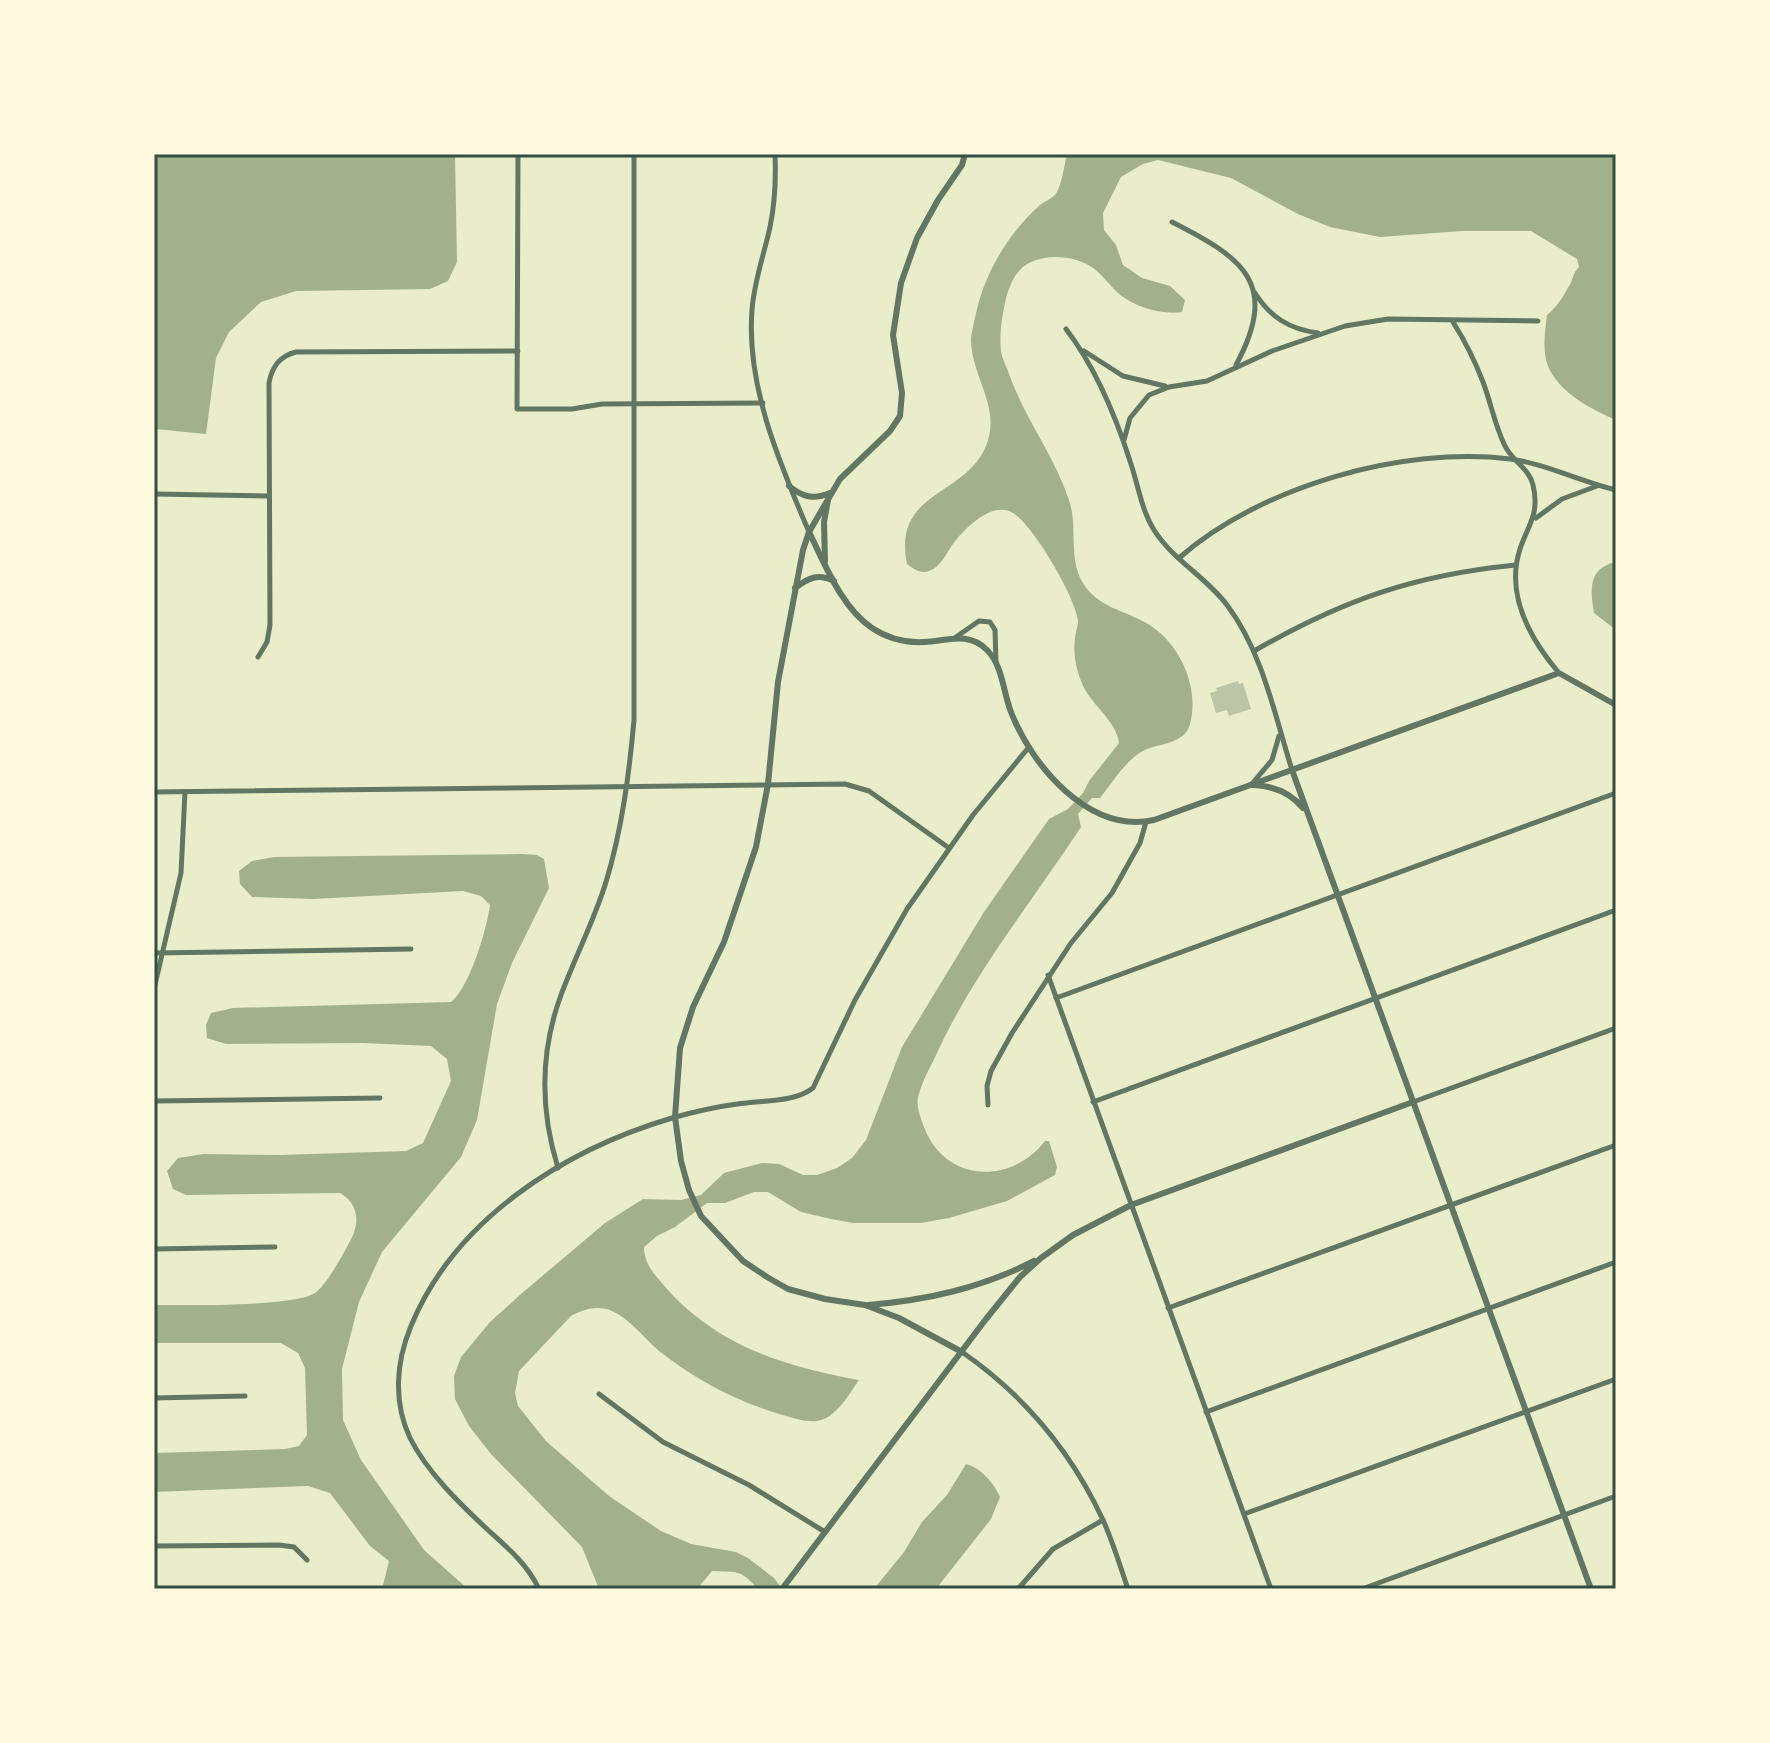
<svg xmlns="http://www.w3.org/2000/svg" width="1770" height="1743" font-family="Cabin,sans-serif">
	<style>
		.water { fill: #a3b18a }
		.building { fill: #bcc5a7 }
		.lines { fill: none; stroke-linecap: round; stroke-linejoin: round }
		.minor { stroke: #617663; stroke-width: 5 }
		.tertiary { stroke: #617663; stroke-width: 6 }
		.neatline { fill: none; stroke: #344e41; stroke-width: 3 }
	</style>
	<rect width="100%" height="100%" fill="#e9edc9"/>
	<g class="water">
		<path d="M 154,154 L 455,154 L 457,262 L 448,281 L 430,289 L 296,291 L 261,302 L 229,332 L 216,358 L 206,434 L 155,429 Z"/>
		<path d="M 1067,154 L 1616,154 L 1616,420 C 1591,409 1559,393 1548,366 C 1542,351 1545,331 1547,315 C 1556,308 1563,297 1569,286 C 1574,278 1572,274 1579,267 L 1577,259 L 1531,231 L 1462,231 L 1380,237 L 1330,227 L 1298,214 L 1231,178 L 1158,160 L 1143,164 L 1121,177 L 1103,213 L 1104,230 L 1116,245 L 1123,265 L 1142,278 L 1170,286 L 1185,300 L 1182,312 C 1161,315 1135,307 1119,294 C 1110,286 1103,275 1093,268 C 1076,256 1049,253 1029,263 C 1015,270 1008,288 1005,303 C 1002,317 999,337 1001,351 C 1002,359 1007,367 1009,374 C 1025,419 1054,455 1069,500 C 1078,526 1068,559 1083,583 C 1098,608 1125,610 1148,624 C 1180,643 1200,688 1190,724 C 1185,744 1160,743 1145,750 C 1127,758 1113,782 1100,798 L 1092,798 L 1078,814 L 1081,827 C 1032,902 975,971 937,1053 C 931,1066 921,1083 918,1098 C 916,1106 921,1119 924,1127 C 945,1183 1011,1185 1045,1141 L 1049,1141 L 1057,1167 L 1055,1175 L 1007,1201 L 949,1218 L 921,1223 L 853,1223 L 831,1219 L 801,1212 L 768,1192 L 754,1192 L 725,1203 L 707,1203 L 675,1227 L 657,1236 L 644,1247 C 644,1265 656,1276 667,1289 C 718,1346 786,1367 859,1380 C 849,1394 838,1415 821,1420 C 809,1424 790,1417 779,1414 C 734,1400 696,1380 659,1351 C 644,1338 630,1319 612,1311 C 598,1305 584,1309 571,1316 L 519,1371 L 515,1393 L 518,1406 L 546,1441 L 609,1496 L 661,1531 L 691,1544 L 736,1552 L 748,1558 L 774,1578 L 782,1589 L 758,1589 C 739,1568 738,1573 712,1571 L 697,1589 L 599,1589 L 582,1547 L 491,1454 L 469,1426 L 455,1399 L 454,1376 L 461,1357 L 490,1322 L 521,1294 L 605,1223 L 643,1199 L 681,1200 L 701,1195 L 724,1173 L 762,1163 L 779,1164 L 803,1175 L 817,1175 L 837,1168 L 852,1158 L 866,1140 L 902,1047 L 984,912 L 1049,819 L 1068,809 L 1083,793 L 1089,781 L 1119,743 C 1116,719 1089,704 1081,681 C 1076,668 1073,653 1075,639 C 1075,633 1078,627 1078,621 C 1076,598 1033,525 1013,513 C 993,501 968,526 956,540 C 948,549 942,567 929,571 C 920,574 914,569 907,564 C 892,491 965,497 986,446 C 1002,407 971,377 971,339 C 972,330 975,318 977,309 C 987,269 1009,233 1040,205 C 1044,202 1051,199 1055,195 C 1062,186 1064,166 1067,154 Z"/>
		<path d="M 1616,562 L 1616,630 L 1594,613 C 1590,589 1588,568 1616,562 Z"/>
		<path d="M 521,854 L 537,855 L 544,859 L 549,888 L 512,963 L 497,1004 L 477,1120 L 461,1157 L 382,1252 L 359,1302 L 342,1369 L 343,1420 L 361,1460 L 424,1550 L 468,1589 L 382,1589 L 389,1561 L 370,1546 L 330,1493 L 308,1486 L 154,1492 L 154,1453 L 285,1449 L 299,1446 L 307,1435 L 305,1368 L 298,1353 L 281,1343 L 154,1343 L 154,1305 C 184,1305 294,1307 315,1293 C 327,1285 347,1248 353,1235 C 360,1218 356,1202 340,1193 L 186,1195 L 173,1189 L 167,1171 L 178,1158 L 203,1154 L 280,1155 L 406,1151 L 423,1143 L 451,1081 L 447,1059 L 431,1046 L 364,1043 L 226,1044 L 207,1038 L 206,1025 L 211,1013 L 233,1008 L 451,1002 C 470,987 487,928 490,905 L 481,896 L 463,891 L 313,899 L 252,897 L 240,884 L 239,871 L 252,861 L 274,857 Z"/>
		<path d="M 966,1464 C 980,1467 994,1483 1000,1497 L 991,1519 L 936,1589 L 874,1589 L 904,1552 L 922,1522 L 947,1495 Z"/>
	</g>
	<path class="building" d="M 1238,681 L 1239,684 L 1243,683 L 1251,709 L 1229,716 L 1227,710 L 1216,713 L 1210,693 L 1217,691 L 1216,688 Z"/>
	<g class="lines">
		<g class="minor">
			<path d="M 518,154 L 517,409 L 572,409 L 602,404 L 763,403"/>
			<path d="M 775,154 C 776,178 775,203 770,227 C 764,255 754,281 752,310 C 746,386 780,464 809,532"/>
			<path d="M 1172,222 C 1243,258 1280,283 1236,365"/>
			<path d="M 1255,293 C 1270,317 1289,329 1318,333"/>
			<path d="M 1453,322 C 1465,341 1475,361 1483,382 C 1491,403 1495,426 1505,446 C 1513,462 1529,468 1533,485 C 1540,514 1528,525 1520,549 C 1505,595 1531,640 1559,673"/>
			<path d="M 1066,329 C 1096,368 1115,414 1130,461 C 1138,484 1141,509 1154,530 C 1173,560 1206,577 1227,605 C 1263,653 1274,713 1292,770"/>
			<path d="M 1084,351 L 1123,376 L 1165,386"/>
			<path d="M 1124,440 L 1130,418 L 1149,395 L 1169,387 L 1207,381 L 1272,351 L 1345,326 L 1388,319 L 1538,321"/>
			<path d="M 154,494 L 269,496"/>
			<path d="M 1536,518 L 1562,499 L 1597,486"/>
			<path d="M 1179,558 C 1261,486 1403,446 1510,459 C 1543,463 1582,482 1616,490"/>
			<path d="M 956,637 L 979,621 L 990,622 L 995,630 L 996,662"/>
			<path d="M 1254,651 C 1343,600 1414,575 1516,565"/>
			<path d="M 258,657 L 267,642 L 270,625 L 269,383 C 272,366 280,356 296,352 L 518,351"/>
			<path d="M 1251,785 L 1272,760 L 1279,736"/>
			<path d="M 154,792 L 845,784 L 869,791 L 949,848"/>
			<path d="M 154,953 L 411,949"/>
			<path d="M 1048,975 L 1271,1589"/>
			<path d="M 154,989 L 181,873 L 185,792"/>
			<path d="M 1056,998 L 1616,793"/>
			<path d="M 154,1101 L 380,1098"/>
			<path d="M 1093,1102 L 1616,910"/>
			<path d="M 1413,1102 L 1616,1028"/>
			<path d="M 988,1105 L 987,1086 L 991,1071 L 1012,1033 L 1071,943 L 1112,893 L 1140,843 L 1146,822"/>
			<path d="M 558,1168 C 540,1110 540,1052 561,995 C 575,957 594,921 606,882 C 622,829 629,775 634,720 L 634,154"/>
			<path d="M 154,1249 L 275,1247"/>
			<path d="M 1168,1308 L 1616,1145"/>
			<path d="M 962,1352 C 1024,1395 1071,1451 1103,1520 C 1113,1542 1120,1566 1128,1589"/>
			<path d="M 599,1394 L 663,1442 L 749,1485 L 825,1532"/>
			<path d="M 154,1398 L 245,1396"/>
			<path d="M 1206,1412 L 1616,1262"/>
			<path d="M 1244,1514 L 1616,1379"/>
			<path d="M 154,1546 L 279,1545 L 294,1547 L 307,1560"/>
			<path d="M 539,1589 C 527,1564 508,1548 488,1530 C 460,1504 427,1472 410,1438 C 393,1402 396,1362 411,1326 C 455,1219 564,1150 672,1118 C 693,1112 715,1107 737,1104 C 761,1100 794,1103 813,1088 L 855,1000 L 907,909 L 973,815 L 1029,747"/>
			<path d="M 1018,1589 L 1053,1549 L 1103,1520"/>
			<path d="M 1362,1589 L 1616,1496"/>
		</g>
		<g class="tertiary">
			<path d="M 789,486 C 802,497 814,500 830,493"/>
			<path d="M 809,532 C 825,564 841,607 872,628 C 887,638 906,643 924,642 C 947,641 968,631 987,650 C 1003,666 1003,692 1011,712 C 1032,766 1089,834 1154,820 L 1559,673 L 1616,705"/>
			<path d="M 825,561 L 824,522 L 828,500"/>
			<path d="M 795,588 C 808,578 818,573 834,581"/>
			<path d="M 1292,770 L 1591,1589"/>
			<path d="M 1254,785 C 1274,786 1290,792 1303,808"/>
			<path d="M 868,1305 C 928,1300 981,1288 1034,1261"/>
			<path d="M 962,1352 L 899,1318 L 865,1305 L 825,1299 L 788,1289 L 767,1277 L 743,1261 L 701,1216 L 689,1190 L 681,1161 L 675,1117 L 680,1048 L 693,1007 L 724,942 L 756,847 L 768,784 L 778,682 L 803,550 L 809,532 L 840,479 L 890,431 L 900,416 L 902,393 L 893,335 L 901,283 L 917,238 L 938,200 L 962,165 L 965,154"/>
			<path d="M 782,1589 L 986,1319 L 1020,1277 L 1041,1258 L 1073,1235 L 1131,1205 L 1413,1102"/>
		</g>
	</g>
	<rect width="1770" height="1743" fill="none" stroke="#fefae0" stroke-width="312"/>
	<rect x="156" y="156" width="1458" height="1431" class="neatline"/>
</svg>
